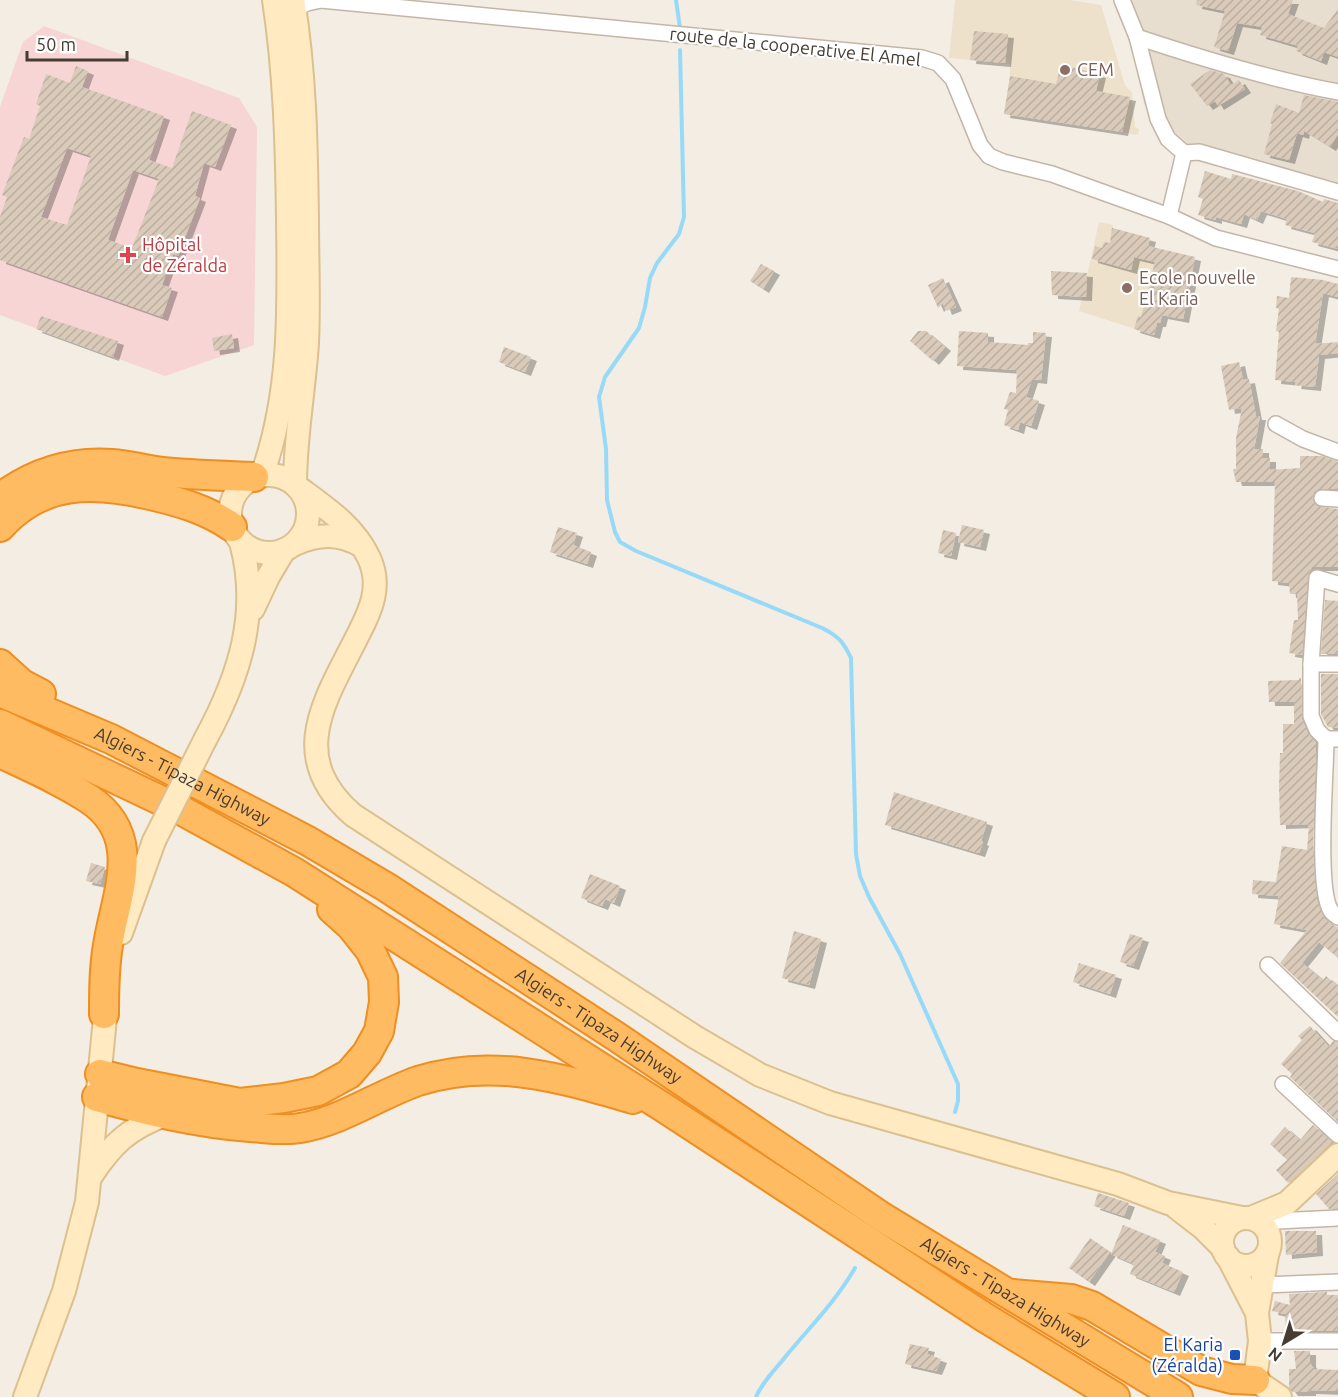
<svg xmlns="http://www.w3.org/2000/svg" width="1338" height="1397" font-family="Ubuntu,sans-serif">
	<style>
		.residential { fill: #e8ded0 }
		.education { fill: #eee1cb }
		.medical { fill: #f6d5d4 }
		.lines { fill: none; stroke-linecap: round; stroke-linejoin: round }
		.stream { stroke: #97daf8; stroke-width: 4 }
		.building { fill: url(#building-hatch); fill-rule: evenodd; filter: url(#shadow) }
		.street-casing { stroke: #c3b6a7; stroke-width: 18 }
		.secondary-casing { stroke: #dcc08f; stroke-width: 26 }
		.highway-casing { stroke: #ef8e21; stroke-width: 32 }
		.street { stroke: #fff; stroke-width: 15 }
		.secondary { stroke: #ffeac1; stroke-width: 22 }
		.highway { stroke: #ffbb62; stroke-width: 28 }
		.secondary-bridge-casing { stroke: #dcc08f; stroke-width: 26; stroke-linecap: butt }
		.secondary-bridge { stroke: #ffeac1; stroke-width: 22 }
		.education-dot { fill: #8d6e63; stroke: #fff; stroke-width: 2 }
		.health-dot { fill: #e0444e; stroke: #fff; stroke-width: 2 }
		.transit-dot { fill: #1a4fb4; stroke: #fff; stroke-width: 2 }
		.labels { text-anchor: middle; stroke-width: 4.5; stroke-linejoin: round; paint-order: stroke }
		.street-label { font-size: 18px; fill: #463c32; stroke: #fff }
		.education-label { font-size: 18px; fill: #785e54; stroke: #fff; text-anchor: start }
		.health-label { font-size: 18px; fill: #be3a42; stroke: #fff; text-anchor: start }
		.transit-label { font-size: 18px; fill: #164399; stroke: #fff; text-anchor: end }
	</style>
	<defs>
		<pattern id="building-hatch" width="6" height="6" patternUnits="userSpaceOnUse" patternTransform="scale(1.5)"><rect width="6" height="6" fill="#d9caba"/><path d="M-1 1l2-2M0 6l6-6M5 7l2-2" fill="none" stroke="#bcaea0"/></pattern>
		<filter id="shadow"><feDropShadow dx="6" dy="4" stdDeviation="0" flood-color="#0004"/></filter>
	</defs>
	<rect width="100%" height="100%" fill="#f3ede3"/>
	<path class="residential" d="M 1115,0 L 1338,0 L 1338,185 L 1165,138 L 1144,104 L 1134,54 Z"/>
	<g class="education">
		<path d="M 955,0 L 1070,0 L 1101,5 L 1125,85 L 1132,93 L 1135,127 L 1139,129 L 1138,135 L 1004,114 L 1010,76 L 1010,64 L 949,58 Z"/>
		<path d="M 1099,222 L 1113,225 L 1113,228 L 1150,238 L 1148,246 L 1160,249 L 1157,323 L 1154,335 L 1079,311 Z"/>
	</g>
	<path class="medical" d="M 44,26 L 239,98 L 257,127 L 254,345 L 165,376 L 0,315 L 0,107 L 23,42 Z"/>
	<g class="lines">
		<g class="stream">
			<path d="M 676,0 L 680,28"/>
			<path d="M 680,50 L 684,217 L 679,234 L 657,263 L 650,278 L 645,307 L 639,328 L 605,377 L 599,397 L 606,449 L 607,500 L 615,532 L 620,542 L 636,551 L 822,628 C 838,636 843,641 851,658 L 856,854 L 860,876 L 869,897 L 900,954 L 958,1084 L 958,1101 L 955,1112"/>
			<path d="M 756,1397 C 762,1382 776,1369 786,1356 C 810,1327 836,1301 855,1268"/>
		</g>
	</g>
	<g class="building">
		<path d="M 1197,0 L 1293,0 L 1288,14 L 1324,28 L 1338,9 L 1338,57 L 1324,52 L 1321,61 L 1296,51 L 1298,46 L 1260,35 L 1262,27 L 1237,23 L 1228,51 L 1214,47 L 1225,11 L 1196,5 Z"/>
		<path d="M 974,31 L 1008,34 L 1005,63 L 970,60 Z"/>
		<path d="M 1061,65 L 1100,74 L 1096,91 L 1130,97 L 1122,132 L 1004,114 L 1010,76 L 1056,84 Z"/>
		<path d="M 76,66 L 88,71 L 82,87 L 164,116 L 149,160 L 172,168 L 192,111 L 231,125 L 215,167 L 204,163 L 195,196 L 200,198 L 178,256 L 173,254 L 162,285 L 172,288 L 162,317 L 0,260 L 0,217 L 7,197 L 2,195 L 24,137 L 29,139 L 40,106 L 36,104 L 46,74 L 70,83 ZM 67,148 L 91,156 L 67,225 L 41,217 ZM 133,170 L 159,179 L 132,248 L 108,240 Z"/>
		<path d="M 1210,70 L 1224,74 L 1231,85 L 1239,80 L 1245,89 L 1218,106 L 1215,101 L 1207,106 L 1190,84 Z"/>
		<path d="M 1304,95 L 1338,102 L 1338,134 L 1330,147 L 1304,131 L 1303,135 L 1297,133 L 1289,160 L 1264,154 L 1272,124 L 1270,123 L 1276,104 L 1299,113 Z"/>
		<path d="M 1205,171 L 1231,179 L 1232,174 L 1298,191 L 1323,202 L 1324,199 L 1338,203 L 1338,249 L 1312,242 L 1315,233 L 1285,225 L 1287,219 L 1261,211 L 1257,220 L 1244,214 L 1241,224 L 1216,217 L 1216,220 L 1198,215 L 1203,199 L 1198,197 Z"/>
		<path d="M 1112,228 L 1150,238 L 1148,246 L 1195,257 L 1183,319 L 1162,315 L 1160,323 L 1157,323 L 1154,335 L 1134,329 L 1138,316 L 1141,317 L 1155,262 L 1134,257 L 1131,270 L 1092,259 L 1095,246 L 1102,248 L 1104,242 L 1110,243 Z"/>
		<path d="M 761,264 L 774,271 L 763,289 L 750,281 Z"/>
		<path d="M 1051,271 L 1087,273 L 1086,297 L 1052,295 Z"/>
		<path d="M 1291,277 L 1323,280 L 1338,284 L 1338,297 L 1323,293 L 1315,344 L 1338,342 L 1338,353 L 1319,355 L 1315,387 L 1295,385 L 1296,382 L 1275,380 L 1279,332 L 1276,331 L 1279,309 L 1276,308 L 1277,296 L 1289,298 Z"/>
		<path d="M 943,278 L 956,307 L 946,311 L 943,303 L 938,308 L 928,285 Z"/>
		<path d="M 41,316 L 118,341 L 113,357 L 36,329 Z"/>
		<path d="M 918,331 L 926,331 L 945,347 L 933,361 L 910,341 Z"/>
		<path d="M 959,331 L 988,333 L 988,342 L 1028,345 L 1028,343 L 1033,343 L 1033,332 L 1046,333 L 1041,380 L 1032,379 L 1026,397 L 1039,401 L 1031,426 L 1020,422 L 1018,430 L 1004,425 L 1008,410 L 1004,409 L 1010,392 L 1016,393 L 1017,370 L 957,366 Z"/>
		<path d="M 232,334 L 234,348 L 214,351 L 212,338 Z"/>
		<path d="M 504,347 L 531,357 L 525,372 L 499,362 Z"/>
		<path d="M 1239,362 L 1243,380 L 1249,379 L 1256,416 L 1260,416 L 1254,449 L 1263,449 L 1263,458 L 1270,458 L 1270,470 L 1300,468 L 1300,456 L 1322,456 L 1338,462 L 1338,489 L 1318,489 L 1314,492 L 1312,498 L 1317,506 L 1338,509 L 1338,567 L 1312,567 L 1309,573 L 1302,655 L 1289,653 L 1294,620 L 1298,620 L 1297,594 L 1290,594 L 1289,583 L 1272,581 L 1275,482 L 1236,482 L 1233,469 L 1236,469 L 1236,438 L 1242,408 L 1229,410 L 1221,366 Z"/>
		<path d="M 962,525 L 984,530 L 980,547 L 958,542 Z"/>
		<path d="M 558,527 L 577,533 L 573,545 L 591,552 L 587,564 L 550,552 Z"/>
		<path d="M 943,530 L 956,533 L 951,556 L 938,553 Z"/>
		<path d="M 1325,600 L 1338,601 L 1338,654 L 1321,654 Z"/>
		<path d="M 1321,674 L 1338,674 L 1338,728 L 1328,727 L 1321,714 Z"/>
		<path d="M 1299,678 L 1301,678 L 1302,719 L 1308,734 L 1316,743 L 1313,855 L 1317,900 L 1324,918 L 1332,925 L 1338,927 L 1338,958 L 1319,942 L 1302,963 L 1323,980 L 1326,976 L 1338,986 L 1338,1017 L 1280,963 L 1307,930 L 1274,924 L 1279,896 L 1252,894 L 1253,880 L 1276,882 L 1282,846 L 1307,850 L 1309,824 L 1280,825 L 1279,786 L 1280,753 L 1283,753 L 1283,724 L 1294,724 L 1294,702 L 1269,702 L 1268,681 L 1299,680 Z"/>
		<path d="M 894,792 L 987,822 L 981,841 L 983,842 L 979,853 L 885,825 Z"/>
		<path d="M 91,863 L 105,867 L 100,884 L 86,881 Z"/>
		<path d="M 590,874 L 620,886 L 614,903 L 605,899 L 602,906 L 581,898 Z"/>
		<path d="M 794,931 L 821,939 L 809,985 L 782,978 Z"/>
		<path d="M 1130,934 L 1143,938 L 1133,966 L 1120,962 Z"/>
		<path d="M 1079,963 L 1116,975 L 1110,994 L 1073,982 Z"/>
		<path d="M 1310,1026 L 1329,1047 L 1333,1041 L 1338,1042 L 1338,1122 L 1290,1077 L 1292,1074 L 1281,1064 L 1302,1040 L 1298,1036 Z"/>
		<path d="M 1313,1125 L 1333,1143 L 1288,1183 L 1276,1170 L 1287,1160 L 1270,1144 L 1285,1127 L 1300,1140 Z"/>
		<path d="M 1338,1174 L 1338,1208 L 1329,1209 L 1316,1194 Z"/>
		<path d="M 1098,1193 L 1129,1203 L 1124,1216 L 1094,1206 Z"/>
		<path d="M 1123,1225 L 1160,1240 L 1155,1252 L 1165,1256 L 1162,1263 L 1183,1272 L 1174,1292 L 1130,1274 L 1134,1264 L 1111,1254 Z"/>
		<path d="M 1285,1231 L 1316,1231 L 1317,1252 L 1286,1255 Z"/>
		<path d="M 1090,1238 L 1110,1252 L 1089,1282 L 1069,1268 Z"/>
		<path d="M 1327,1292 L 1327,1295 L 1338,1295 L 1337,1331 L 1286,1331 L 1285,1314 L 1272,1311 L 1275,1301 L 1290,1305 L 1289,1294 Z"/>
		<path d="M 910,1344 L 929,1348 L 927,1354 L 941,1359 L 936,1371 L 905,1364 Z"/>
		<path d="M 1294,1351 L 1310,1351 L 1310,1363 L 1314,1369 L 1338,1370 L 1338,1391 L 1310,1390 L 1310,1392 L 1292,1392 L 1289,1388 L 1289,1369 L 1296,1369 Z"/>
	</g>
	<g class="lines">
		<defs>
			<g id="street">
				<path d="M 321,0 L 922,58 L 938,63 L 953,79 L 980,145 L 989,156 L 1003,162 L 1052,174 L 1169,216 L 1216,238 L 1338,269"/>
				<path d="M 1122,0 L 1137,37 L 1158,119 L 1168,139 L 1184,153 L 1169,216"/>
				<path d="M 295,9 L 307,3 L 321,0"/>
				<path d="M 1137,37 C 1203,59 1269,79 1338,92"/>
				<path d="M 1184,153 L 1199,152 L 1338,192"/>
				<path d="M 1276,424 L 1303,439 L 1338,452"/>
				<path d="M 1322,498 L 1338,499"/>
				<path d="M 1311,664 L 1338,664"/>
				<path d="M 1326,739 L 1317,730 L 1311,716 L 1311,664 L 1317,578 L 1338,584"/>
				<path d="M 1338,739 L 1326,739 C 1326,771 1316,889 1331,911 C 1333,914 1336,915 1338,917"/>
				<path d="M 1268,965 L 1338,1033"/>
				<path d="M 1283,1084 L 1338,1135"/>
				<path d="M 1277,1221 L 1338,1218"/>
				<path d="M 1263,1285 L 1338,1282"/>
				<path d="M 1260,1341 L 1338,1341"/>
			</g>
			<g id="secondary">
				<path d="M 293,0 C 305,73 306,146 307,219 C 307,260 309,302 307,343 C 304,390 295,437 295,484"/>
				<circle cx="269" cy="514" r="39"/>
				<path d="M 262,475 C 292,391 289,305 288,218 C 287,145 285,72 274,0"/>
				<path d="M 299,488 C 326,508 354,526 369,558 C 382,586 371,610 358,635 C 326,699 285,756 353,815 L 695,1037 L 760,1075 L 830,1103 L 1118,1184 L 1168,1203 L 1242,1218"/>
				<path d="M 295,544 C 319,533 340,533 362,546"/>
				<path d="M 253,609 L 268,577 L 284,550"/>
				<path d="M 206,738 C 240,675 260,612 241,542"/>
				<path d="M 121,933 L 154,841"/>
				<path d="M 91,1176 C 112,1144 129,1128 165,1115"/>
				<path d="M 1177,1208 L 1203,1228 L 1223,1248"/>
				<circle cx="1246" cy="1242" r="24"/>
				<path d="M 1251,1218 L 1287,1203 L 1338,1155"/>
				<path d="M 1267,1255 L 1257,1313 L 1260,1341 L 1255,1380 L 1280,1397"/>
				<path d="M 1228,1257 L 1257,1313"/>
				<path d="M 25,1397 L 64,1291 L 87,1202 L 107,998"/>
			</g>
			<g id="highway">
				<path d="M 0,498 C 33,473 71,461 112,464 C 129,465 145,470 162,472 C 193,475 223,476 254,477"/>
				<path d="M 0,527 C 42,480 94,482 150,495 C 180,502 206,509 232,527"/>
				<path d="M 0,664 L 22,684 L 41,694"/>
				<path id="s1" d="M 0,692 L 111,739 L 308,841 L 386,887 L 617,1037 L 882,1217 L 1178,1397"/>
				<path d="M 0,724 L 179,809 L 294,872 L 666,1109 L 984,1317 L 1115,1397"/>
				<path d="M 0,753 C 30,767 62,781 89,799 C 145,836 116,894 108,945 C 104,968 104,991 104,1014"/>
				<path d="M 100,1074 L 137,1083 L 240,1103 L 284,1098 L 318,1091 L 349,1074 L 367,1053 L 379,1031 L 384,1002 L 383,977 L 370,950 L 351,926 L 332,909"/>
				<path d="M 97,1097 C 148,1111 197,1123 250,1127 C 266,1128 284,1131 300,1128 C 342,1121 378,1095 418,1081 C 492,1057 562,1078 633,1099"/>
				<path d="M 1013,1294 L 1071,1299 L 1092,1306 L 1201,1371 L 1232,1379 L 1255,1380"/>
			</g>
		</defs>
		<use href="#street" class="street-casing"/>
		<use href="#secondary" class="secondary-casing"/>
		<use href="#highway" class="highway-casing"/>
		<use href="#street" class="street"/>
		<use href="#secondary" class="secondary"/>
		<use href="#highway" class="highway"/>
		<defs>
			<path id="secondary-bridge" d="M 154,841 L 206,738"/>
		</defs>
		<use href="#secondary-bridge" class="secondary-bridge-casing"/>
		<use href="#secondary-bridge" class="secondary-bridge"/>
	</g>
	<g class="education-dot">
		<circle cx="1065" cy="70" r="6"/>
		<circle cx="1127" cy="288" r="6"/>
	</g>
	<path class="health-dot" d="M125 246h6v6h6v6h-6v6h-6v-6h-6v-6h6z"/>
	<rect class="transit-dot" x="1229" y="1349" width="12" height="12" rx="3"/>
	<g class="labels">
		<g class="street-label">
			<text transform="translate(795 47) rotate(6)" y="6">route de la cooperative El Amel</text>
			<text dy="6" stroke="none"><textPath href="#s1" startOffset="201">Algiers - Tipaza Highway</textPath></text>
			<text dy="6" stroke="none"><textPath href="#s1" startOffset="687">Algiers - Tipaza Highway</textPath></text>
			<text dy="6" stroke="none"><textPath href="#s1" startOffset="1173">Algiers - Tipaza Highway</textPath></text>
		</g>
		<g class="education-label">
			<text x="1077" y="76">CEM</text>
			<text x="1139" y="284">Ecole nouvelle<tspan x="1139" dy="21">El Karia</tspan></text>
		</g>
		<g class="health-label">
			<text x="142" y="251">Hôpital<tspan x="142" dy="21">de Zéralda</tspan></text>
		</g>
		<g class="transit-label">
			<text x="1223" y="1351">El Karia<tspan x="1223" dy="21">(Zéralda)</tspan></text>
		</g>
	</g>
	<g transform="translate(1284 1343) rotate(218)" stroke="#ffffff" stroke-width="4.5" paint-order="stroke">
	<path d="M0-4.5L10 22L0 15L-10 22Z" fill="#463c32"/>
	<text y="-9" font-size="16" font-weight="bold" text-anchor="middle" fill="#463c32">N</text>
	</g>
	<path d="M27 51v9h100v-9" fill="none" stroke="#463c32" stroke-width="3"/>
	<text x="36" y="51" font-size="18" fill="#463c32" stroke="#ffffff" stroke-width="4.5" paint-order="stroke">50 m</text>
</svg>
